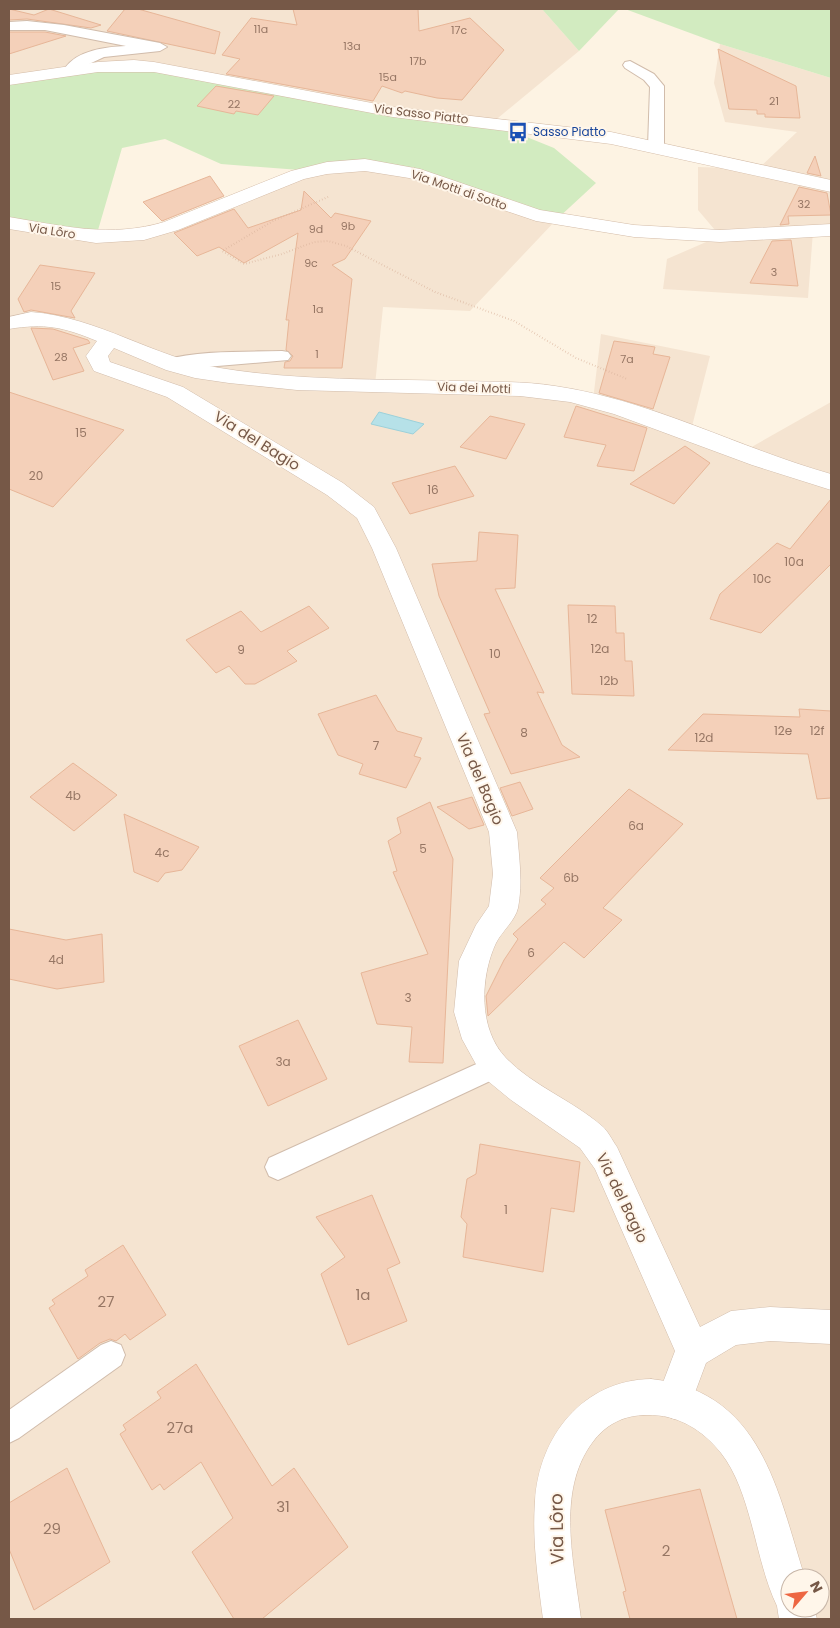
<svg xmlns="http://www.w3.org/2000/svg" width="840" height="1628" font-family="Poppins,sans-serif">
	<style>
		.residential { fill: #f5e4d1; fill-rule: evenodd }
		.green { fill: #d2ebc0 }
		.water { fill: #b6e1e8; stroke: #9cd1da }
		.building { fill: #f4d0b9; stroke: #e7b698 }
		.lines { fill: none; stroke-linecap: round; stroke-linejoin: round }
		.lane-casing { stroke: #d1bcab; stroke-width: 2 }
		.street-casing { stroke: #d1bcab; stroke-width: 1 }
		.secondary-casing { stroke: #d4bca8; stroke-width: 1 }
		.path { stroke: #d9b39c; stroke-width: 2; stroke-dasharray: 0.5 2.5; stroke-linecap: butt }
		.lane { fill: #fff; fill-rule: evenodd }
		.street { fill: #fff; fill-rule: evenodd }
		.secondary { fill: #fff; fill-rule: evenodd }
		.labels { text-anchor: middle; stroke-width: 4; stroke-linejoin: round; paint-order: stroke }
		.far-number-label { font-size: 11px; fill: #967664 }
		.far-street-label { font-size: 12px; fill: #765847; stroke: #fff6ea }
		.far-transit-label { font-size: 12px; fill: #164399; stroke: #fff6ea; text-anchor: start }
		.number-label { font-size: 12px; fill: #967664 }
		.street-label { font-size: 15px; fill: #765847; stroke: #fff6ea }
		.near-number-label { font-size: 15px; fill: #967664 }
		.near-street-label { font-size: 18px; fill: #765847; stroke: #fff6ea }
	</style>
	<rect width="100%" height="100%" fill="#fdf3e3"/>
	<g class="residential">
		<path d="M 9,9 L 542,9 L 579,51 L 492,123 L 9,80 Z"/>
		<path d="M 720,44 L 831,78 L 831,230 L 813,231 L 808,298 L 663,289 L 667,259 L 720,236 L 698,210 L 698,167 L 758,169 L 797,132 L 725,122 L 714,83 Z"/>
		<path d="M 365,165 L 557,219 L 470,311 L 383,307 L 375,385 L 593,400 L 601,334 L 710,356 L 690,434 L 741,453 L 831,402 L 831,1619 L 9,1619 L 9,223 L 52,231 L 130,236 L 277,182 ZM 790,1578 L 820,1578 L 820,1608 L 790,1608 Z"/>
	</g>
	<g class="green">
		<path d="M 542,9 L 619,9 L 579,51 Z"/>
		<path d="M 625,9 L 831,9 L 831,78 L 720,44 Z"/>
		<path d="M 72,68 L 179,71 L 365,107 L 492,123 L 554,148 L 596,183 L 557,219 L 397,169 L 313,171 L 221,164 L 165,139 L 122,148 L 96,237 L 9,223 L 9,80 Z"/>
	</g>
	<path class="water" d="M 379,412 L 424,424 L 413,434 L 371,424 Z"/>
	<g class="building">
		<path d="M 9,9 L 34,15 L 49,9 L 101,25 L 91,28 L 27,19 L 9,20 Z"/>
		<path d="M 125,9 L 138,9 L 220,32 L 215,54 L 107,31 Z"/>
		<path d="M 293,9 L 418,9 L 419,31 L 470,18 L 504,50 L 462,100 L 437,98 L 405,91 L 402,93 L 382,86 L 373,101 L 226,74 L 240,59 L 222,55 L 251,18 L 297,25 Z"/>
		<path d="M 9,32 L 45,32 L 66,36 L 9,54 Z"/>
		<path d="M 718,49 L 796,86 L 800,118 L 765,117 L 765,114 L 757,114 L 757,110 L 729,109 Z"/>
		<path d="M 216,86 L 274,96 L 258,115 L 236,111 L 234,114 L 197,106 Z"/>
		<path d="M 815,156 L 821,176 L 807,173 Z"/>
		<path d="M 210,176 L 224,196 L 162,221 L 143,202 Z"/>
		<path d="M 799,187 L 827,193 L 831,215 L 788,216 L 789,224 L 780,225 Z"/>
		<path d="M 304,191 L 331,218 L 335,213 L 371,221 L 345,259 L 332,265 L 352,279 L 342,368 L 284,368 L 285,362 L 290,361 L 293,356 L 286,350 L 289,320 L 286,320 L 298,233 L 244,263 L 219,247 L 197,256 L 174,233 L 234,209 L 248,228 L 301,210 Z"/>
		<path d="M 791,240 L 798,286 L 750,283 L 772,241 Z"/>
		<path d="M 40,265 L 95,273 L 71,311 L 75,318 L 31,310 L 24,312 L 18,299 Z"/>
		<path d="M 31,328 L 53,329 L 88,340 L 90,343 L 73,348 L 84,371 L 53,380 Z"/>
		<path d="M 614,341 L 655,347 L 653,354 L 670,357 L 653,409 L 599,393 Z"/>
		<path d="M 9,392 L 124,430 L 53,507 L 9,489 Z"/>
		<path d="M 576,406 L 647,428 L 634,471 L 597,466 L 606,445 L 564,437 Z"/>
		<path d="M 490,416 L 525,424 L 506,459 L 460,447 Z"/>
		<path d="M 685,446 L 710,463 L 674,504 L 630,484 Z"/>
		<path d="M 455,466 L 474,496 L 410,514 L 392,483 Z"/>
		<path d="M 831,499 L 831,564 L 761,633 L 710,619 L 720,594 L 777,543 L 790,549 Z"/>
		<path d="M 479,532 L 518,535 L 515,588 L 495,589 L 544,693 L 537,692 L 562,745 L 580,757 L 511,774 L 484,714 L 490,713 L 439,596 L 432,564 L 477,561 Z"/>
		<path d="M 568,605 L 615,606 L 616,633 L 624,633 L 625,661 L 632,661 L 634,696 L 572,694 Z"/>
		<path d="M 309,606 L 329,628 L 287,651 L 297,661 L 255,684 L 245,684 L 229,666 L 216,673 L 186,640 L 241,611 L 261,632 Z"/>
		<path d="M 376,695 L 397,731 L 422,738 L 414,756 L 421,758 L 406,788 L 359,774 L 363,764 L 338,755 L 318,714 Z"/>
		<path d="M 799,709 L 831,711 L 831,798 L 817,799 L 808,754 L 668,750 L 703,714 L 800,717 Z"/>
		<path d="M 73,763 L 117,795 L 74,831 L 30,797 Z"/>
		<path d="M 520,782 L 533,809 L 512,816 L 500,788 Z"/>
		<path d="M 629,789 L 683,824 L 603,908 L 622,920 L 584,958 L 564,942 L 488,1016 L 486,996 L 504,960 L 518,939 L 513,934 L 546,904 L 541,900 L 554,888 L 540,878 Z"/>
		<path d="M 472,797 L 484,825 L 469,829 L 437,807 Z"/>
		<path d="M 430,802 L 453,859 L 443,1063 L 409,1062 L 412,1027 L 377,1024 L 361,973 L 428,954 L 393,872 L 397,871 L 388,841 L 401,833 L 397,818 Z"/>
		<path d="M 124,814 L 199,847 L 182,870 L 165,873 L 158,882 L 134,872 Z"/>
		<path d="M 9,929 L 66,940 L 102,934 L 104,982 L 57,989 L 9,979 Z"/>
		<path d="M 298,1020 L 327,1079 L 268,1106 L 239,1046 Z"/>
		<path d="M 480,1144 L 580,1162 L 574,1212 L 551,1208 L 543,1272 L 463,1257 L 467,1224 L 461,1217 L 467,1179 L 476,1174 Z"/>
		<path d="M 372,1195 L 400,1263 L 387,1269 L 407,1321 L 348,1345 L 321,1274 L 345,1257 L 316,1217 Z"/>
		<path d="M 123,1245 L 166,1315 L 130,1340 L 125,1334 L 116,1341 L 110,1339 L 100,1343 L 78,1359 L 49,1308 L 55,1304 L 52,1300 L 88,1276 L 85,1270 Z"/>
		<path d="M 196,1364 L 272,1486 L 294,1468 L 348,1547 L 262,1619 L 234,1619 L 192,1552 L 233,1518 L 201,1462 L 164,1490 L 160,1484 L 152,1490 L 120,1434 L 126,1430 L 123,1425 L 161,1398 L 157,1392 Z"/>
		<path d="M 67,1468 L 110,1562 L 34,1610 L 9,1549 L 9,1503 Z"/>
		<path d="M 700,1489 L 737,1619 L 630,1619 L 623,1592 L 626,1591 L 605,1510 Z"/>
	</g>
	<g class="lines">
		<defs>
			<g id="lane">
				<path d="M 27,21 L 64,25 L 160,43 L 167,47 L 160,51 L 104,57 L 72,72 L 65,68 C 78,50 105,47 126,46 L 45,30 L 9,30 L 9,22 Z"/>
				<path d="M 630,61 L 654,74 L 664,86 L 664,147 L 661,150 L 651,150 L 648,147 L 650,87 L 644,80 L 625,68 L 623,65 L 625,62 Z"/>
				<path d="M 282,351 L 288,352 L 291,356 L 288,360 L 170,370 L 164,368 L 161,364 L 164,360 C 201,350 243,352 282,351 Z"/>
				<path d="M 494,1056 L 503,1059 L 507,1067 L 503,1075 L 287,1176 L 278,1180 L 269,1176 L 265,1167 L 269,1158 Z"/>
				<path d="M 111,1341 L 121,1345 L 125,1355 L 121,1365 L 19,1438 L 9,1443 L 9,1410 L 101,1345 Z"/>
			</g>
			<path id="street" d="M 31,312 C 99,317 154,358 220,368 C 299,381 380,379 460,381 C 492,382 524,381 555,386 C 651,400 739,448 831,474 L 831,490 L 752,465 L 614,414 L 570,402 L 520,396 L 297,390 L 229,383 L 195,378 L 166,370 L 114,348 L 108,356 L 110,362 L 183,387 L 343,483 L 374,507 L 396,548 L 517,832 C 519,857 523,882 518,908 C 515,921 502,931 496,943 C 480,977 478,1029 506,1058 C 533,1086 572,1100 602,1126 C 608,1131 612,1140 617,1147 L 700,1327 L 731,1311 L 770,1307 L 831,1310 L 831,1344 L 770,1341 L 736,1345 L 706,1363 L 687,1414 L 674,1419 L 661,1414 L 656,1401 L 675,1351 L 595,1169 L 580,1148 L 511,1100 L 483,1077 L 462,1039 L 454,1012 L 459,961 L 476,925 L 489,906 L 493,874 L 489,832 L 372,548 L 357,518 L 327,495 L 167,397 L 94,371 L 86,356 L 97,341 C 63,327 45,323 9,329 L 9,317 Z"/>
			<g id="secondary">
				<path d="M 134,60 L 154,62 L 393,107 L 611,132 L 831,180 L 831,192 L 611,144 L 393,117 L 154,72 L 98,72 L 9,85 L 9,75 L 98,62 Z"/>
				<path d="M 365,159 L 420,169 L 540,210 L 634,225 L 720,230 L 831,224 L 831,236 L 720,242 L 634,237 L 536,221 L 409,178 L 365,171 L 327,174 L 304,179 L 178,230 L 144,240 L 96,243 L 9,229 L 9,217 C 63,226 111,238 164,222 L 291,171 L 327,162 Z"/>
				<path d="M 651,1379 C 762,1391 777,1490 805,1578 L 790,1578 L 790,1608 L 814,1608 L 817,1619 L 779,1619 L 777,1606 C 755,1561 752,1492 721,1453 C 703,1430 677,1414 647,1415 C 624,1415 606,1424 592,1443 C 556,1492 574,1563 581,1619 L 543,1619 C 538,1580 532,1541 535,1501 C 539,1436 583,1380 651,1379 Z"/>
			</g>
		</defs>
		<use href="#lane" class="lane-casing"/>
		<use href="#street" class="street-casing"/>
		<use href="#secondary" class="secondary-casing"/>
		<path class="path" d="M 328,197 L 273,221 L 222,251 L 244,264 L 282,254 L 314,242 L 328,241 L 346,246 L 435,292 L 514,321 L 576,358 L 627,379"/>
		<use href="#lane" class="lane"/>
		<use href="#street" class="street"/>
		<use href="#secondary" class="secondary"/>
	</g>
	<defs>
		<symbol id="bus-bare" viewBox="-9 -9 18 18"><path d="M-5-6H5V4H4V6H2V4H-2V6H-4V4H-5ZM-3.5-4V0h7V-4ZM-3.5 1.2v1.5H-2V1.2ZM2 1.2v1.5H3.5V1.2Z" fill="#1a4fb4" stroke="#fff6ea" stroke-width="2.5" paint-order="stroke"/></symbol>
	</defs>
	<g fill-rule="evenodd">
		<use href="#bus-bare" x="504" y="118" width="28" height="28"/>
	</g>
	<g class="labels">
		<g class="far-number-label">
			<text x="261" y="33">11a</text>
			<text x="459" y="34">17c</text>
			<text x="352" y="50">13a</text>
			<text x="418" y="65">17b</text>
			<text x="388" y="81">15a</text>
			<text x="774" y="105">21</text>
			<text x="234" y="108">22</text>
			<text x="804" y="208">32</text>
			<text x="348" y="230">9b</text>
			<text x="316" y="233">9d</text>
			<text x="311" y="267">9c</text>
			<text x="774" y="276">3</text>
			<text x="56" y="290">15</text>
			<text x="318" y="313">1a</text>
			<text x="317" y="358">1</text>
			<text x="61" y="361">28</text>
			<text x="627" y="363">7a</text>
		</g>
		<g class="far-street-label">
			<text transform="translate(421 114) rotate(7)" y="4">Via Sasso Piatto</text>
			<text transform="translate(459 190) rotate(19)" y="4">Via Motti di Sotto</text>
			<text transform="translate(52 231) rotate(9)" y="4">Via Lôro</text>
			<text transform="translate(474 388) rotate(2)" y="4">Via dei Motti</text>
		</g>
		<g class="far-transit-label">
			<text x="533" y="136">Sasso Piatto</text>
		</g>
		<g class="number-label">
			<text x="81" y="437">15</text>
			<text x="36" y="480">20</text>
			<text x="433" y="494">16</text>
			<text x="794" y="566">10a</text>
			<text x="762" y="583">10c</text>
			<text x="592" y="623">12</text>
			<text x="600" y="653">12a</text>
			<text x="241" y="654">9</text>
			<text x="495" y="658">10</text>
			<text x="609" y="685">12b</text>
			<text x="783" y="735">12e</text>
			<text x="817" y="735">12f</text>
			<text x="524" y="737">8</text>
			<text x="704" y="742">12d</text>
			<text x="376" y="750">7</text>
			<text x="73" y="800">4b</text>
			<text x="636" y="830">6a</text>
			<text x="423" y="853">5</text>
			<text x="162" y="857">4c</text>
			<text x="571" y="882">6b</text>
			<text x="531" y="957">6</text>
			<text x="56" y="964">4d</text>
			<text x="408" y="1002">3</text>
			<text x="283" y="1066">3a</text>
			<text x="506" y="1214">1</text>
		</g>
		<g class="street-label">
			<text transform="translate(257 441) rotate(32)" y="5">Via del Bagio</text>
			<text transform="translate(480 779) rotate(67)" y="5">Via del Bagio</text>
			<text transform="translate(622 1198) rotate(64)" y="5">Via del Bagio</text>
		</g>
		<g class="near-number-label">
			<text x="363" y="1300">1a</text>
			<text x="106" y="1307">27</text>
			<text x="180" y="1433">27a</text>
			<text x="283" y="1512">31</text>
			<text x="52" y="1534">29</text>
			<text x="666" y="1556">2</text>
		</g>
		<g class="near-street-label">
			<text transform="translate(557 1529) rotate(-91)" y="6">Via Lôro</text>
		</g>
	</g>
	<rect width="840" height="1628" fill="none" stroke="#765847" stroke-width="20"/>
	<g transform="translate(805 1593) rotate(62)"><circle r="24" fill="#fff6ea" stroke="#c8b7a9"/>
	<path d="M0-4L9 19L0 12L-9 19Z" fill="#ed6642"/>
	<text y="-8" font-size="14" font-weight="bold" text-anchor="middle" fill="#765847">N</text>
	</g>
</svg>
